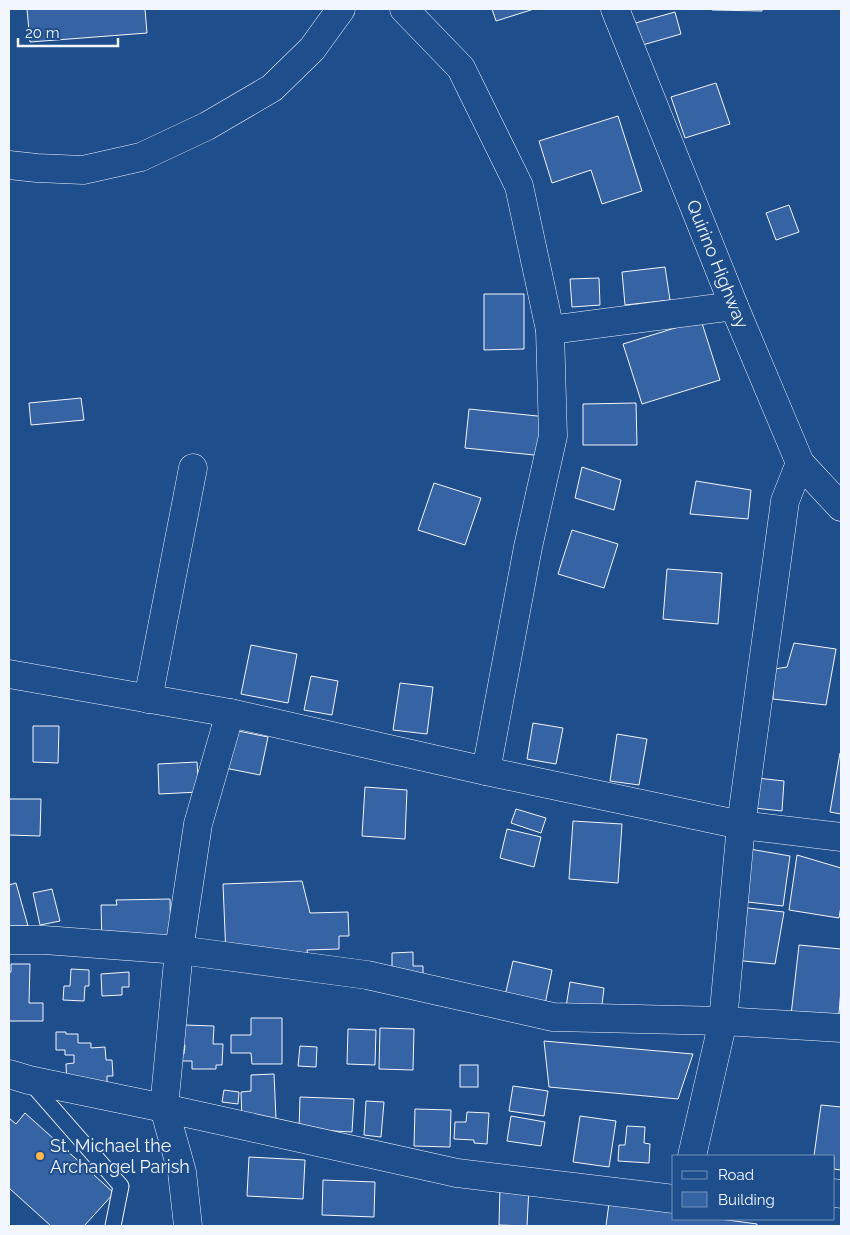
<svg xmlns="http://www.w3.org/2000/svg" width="850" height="1235" font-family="Raleway,sans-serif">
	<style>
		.building { fill: #3563a3; stroke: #f2f6ff }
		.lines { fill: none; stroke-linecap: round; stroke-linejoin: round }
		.service-casing { stroke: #f2f6ff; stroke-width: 17 }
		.minor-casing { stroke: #f2f6ff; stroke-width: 29 }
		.primary-casing { stroke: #f2f6ff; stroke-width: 29 }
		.service { stroke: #1f4e8c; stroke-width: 15 }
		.minor { stroke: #1f4e8c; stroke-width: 28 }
		.primary { stroke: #1f4e8c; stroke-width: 28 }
		.poi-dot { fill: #ffb74d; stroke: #1f4e8c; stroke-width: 2 }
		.labels { text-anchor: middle; stroke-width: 4; stroke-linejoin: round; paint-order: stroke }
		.street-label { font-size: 18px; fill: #f2f6ff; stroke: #1f4e8c }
		.poi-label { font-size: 18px; fill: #f2f6ff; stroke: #1f4e8c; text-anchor: start }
	</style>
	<rect width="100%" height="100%" fill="#1f4e8c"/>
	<g class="building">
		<path d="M 27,9 L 145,9 L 147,33 L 30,42 Z"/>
		<path d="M 492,9 L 534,9 L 496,21 Z"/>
		<path d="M 712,9 L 762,9 L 762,11 L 712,10 Z"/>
		<path d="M 675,12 L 681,34 L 639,46 L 632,24 Z"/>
		<path d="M 716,83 L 730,124 L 685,138 L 671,97 Z"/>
		<path d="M 618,116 L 642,191 L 602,204 L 591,170 L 552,183 L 539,141 Z"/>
		<path d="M 789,205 L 799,232 L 776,240 L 766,213 Z"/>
		<path d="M 665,267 L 670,300 L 625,305 L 622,272 Z"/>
		<path d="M 599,278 L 600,305 L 572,307 L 570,279 Z"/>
		<path d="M 484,294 L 524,294 L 524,349 L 484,350 Z"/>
		<path d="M 701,320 L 720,380 L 642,404 L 623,344 Z"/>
		<path d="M 81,398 L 84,420 L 31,425 L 29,403 Z"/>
		<path d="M 636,403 L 637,445 L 583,445 L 583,404 Z"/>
		<path d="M 469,409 L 547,417 L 544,456 L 465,448 Z"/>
		<path d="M 582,467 L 621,480 L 614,510 L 575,498 Z"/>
		<path d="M 696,481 L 751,490 L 748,519 L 690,514 Z"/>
		<path d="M 434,483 L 481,498 L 465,545 L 418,530 Z"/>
		<path d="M 572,530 L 618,544 L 604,588 L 558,574 Z"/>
		<path d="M 667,569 L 722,573 L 718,624 L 663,619 Z"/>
		<path d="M 794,643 L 836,649 L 826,705 L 773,699 L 774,669 L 787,667 Z"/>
		<path d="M 251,645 L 297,654 L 288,703 L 241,694 Z"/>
		<path d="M 311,676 L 338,681 L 332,715 L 304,710 Z"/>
		<path d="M 400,683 L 433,687 L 427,734 L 393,730 Z"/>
		<path d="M 533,723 L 563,728 L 556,764 L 527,759 Z"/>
		<path d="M 33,726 L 59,726 L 58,763 L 33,762 Z"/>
		<path d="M 233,730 L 268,737 L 260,775 L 225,768 Z"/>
		<path d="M 617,734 L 647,739 L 639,785 L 610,781 Z"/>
		<path d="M 840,753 L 841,753 L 841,814 L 830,812 Z"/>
		<path d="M 197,762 L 199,792 L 159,794 L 158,764 Z"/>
		<path d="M 757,778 L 784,781 L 782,811 L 754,808 Z"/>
		<path d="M 365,787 L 407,790 L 405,839 L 362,836 Z"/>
		<path d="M 9,799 L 41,799 L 40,836 L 9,835 Z"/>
		<path d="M 516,809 L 546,818 L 541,833 L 511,823 Z"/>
		<path d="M 573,821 L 622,824 L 618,883 L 569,879 Z"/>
		<path d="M 507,829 L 541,837 L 534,867 L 500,858 Z"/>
		<path d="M 744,848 L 790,856 L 783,906 L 739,901 Z"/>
		<path d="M 797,855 L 841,868 L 841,906 L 839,918 L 789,910 Z"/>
		<path d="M 302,881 L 310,913 L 348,912 L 349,936 L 339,936 L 339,949 L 307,950 L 308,956 L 226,956 L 223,884 Z"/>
		<path d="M 16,883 L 28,926 L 9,926 L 9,885 Z"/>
		<path d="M 52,889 L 60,921 L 40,925 L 33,893 Z"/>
		<path d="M 170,899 L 171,941 L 102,943 L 101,905 L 117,905 L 116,900 Z"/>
		<path d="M 739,907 L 784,912 L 775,964 L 733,960 Z"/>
		<path d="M 799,945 L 841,949 L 841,988 L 839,1014 L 791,1015 Z"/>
		<path d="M 413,952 L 413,966 L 423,966 L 423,974 L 392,974 L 392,953 Z"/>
		<path d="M 513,961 L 552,970 L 544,1009 L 504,1000 Z"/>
		<path d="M 11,964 L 30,964 L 29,1003 L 43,1003 L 43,1021 L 9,1021 L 9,972 L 11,972 Z"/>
		<path d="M 71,969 L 89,970 L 89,986 L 85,986 L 84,1001 L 63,1000 L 64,986 L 70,986 Z"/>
		<path d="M 129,972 L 129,987 L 122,987 L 122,995 L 102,996 L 101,974 Z"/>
		<path d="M 570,982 L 604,988 L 601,1013 L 566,1007 Z"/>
		<path d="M 251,1018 L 282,1018 L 282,1064 L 252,1064 L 251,1053 L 231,1053 L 231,1035 L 251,1035 Z"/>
		<path d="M 184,1025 L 214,1026 L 213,1044 L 223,1044 L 222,1065 L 216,1065 L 216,1069 L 192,1069 L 192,1061 L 177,1061 L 177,1054 L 184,1054 L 185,1045 L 174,1045 Z"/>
		<path d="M 380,1028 L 414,1029 L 413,1070 L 379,1069 Z"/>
		<path d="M 348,1029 L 376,1030 L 375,1065 L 347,1064 Z"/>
		<path d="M 56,1032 L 66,1032 L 66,1034 L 78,1034 L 78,1043 L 91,1043 L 91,1048 L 105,1047 L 106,1060 L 112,1060 L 113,1076 L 107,1076 L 107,1089 L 67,1086 L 66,1064 L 74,1063 L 74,1055 L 65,1055 L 65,1050 L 56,1050 Z"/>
		<path d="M 544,1041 L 693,1054 L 678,1099 L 549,1087 Z"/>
		<path d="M 300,1046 L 317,1047 L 316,1067 L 298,1066 Z"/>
		<rect x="460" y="1065" width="18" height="22"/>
		<path d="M 274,1074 L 276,1119 L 242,1121 L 241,1092 L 251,1091 L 251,1075 Z"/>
		<path d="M 513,1086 L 548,1091 L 544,1116 L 509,1111 Z"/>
		<path d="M 224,1090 L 239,1092 L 238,1104 L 222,1102 Z"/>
		<path d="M 300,1097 L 354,1099 L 352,1132 L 299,1129 Z"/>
		<path d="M 366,1101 L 384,1102 L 381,1137 L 364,1135 Z"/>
		<path d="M 821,1105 L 841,1107 L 841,1170 L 834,1169 L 834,1156 L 814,1156 Z"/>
		<path d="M 415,1109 L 451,1110 L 450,1147 L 414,1146 Z"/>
		<path d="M 467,1112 L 489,1113 L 487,1144 L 474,1143 L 474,1140 L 454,1139 L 455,1122 L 466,1122 Z"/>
		<path d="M 25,1113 L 114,1193 L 84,1226 L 51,1226 L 9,1188 L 9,1118 L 16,1124 Z"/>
		<path d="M 511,1116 L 545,1122 L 541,1146 L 507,1141 Z"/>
		<path d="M 580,1116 L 616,1121 L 609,1167 L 573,1162 Z"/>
		<path d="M 627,1126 L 645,1127 L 644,1143 L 650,1144 L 649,1163 L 618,1161 L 619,1145 L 625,1145 Z"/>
		<path d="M 249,1157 L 305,1160 L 303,1199 L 247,1196 Z"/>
		<path d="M 323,1180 L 375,1182 L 374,1217 L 322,1215 Z"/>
		<path d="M 500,1186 L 529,1187 L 527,1226 L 499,1225 Z"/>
		<path d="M 609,1203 L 674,1212 L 674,1219 L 720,1219 L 757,1224 L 757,1226 L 606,1226 Z"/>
	</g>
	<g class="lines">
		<defs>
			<path id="service" d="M 30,1082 L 121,1186 L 113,1226"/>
			<g id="minor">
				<path d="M 404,9 L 461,68 L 519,186 L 550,330 L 553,436 L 528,547 L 486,771"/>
				<path d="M 9,165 L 37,168 L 83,170 L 141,157 L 207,126 L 272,88 L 312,49 L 341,9"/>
				<path d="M 550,330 L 734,306"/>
				<path d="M 9,674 L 230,713 L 486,771 L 741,825 L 841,837"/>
				<path d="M 148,699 L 193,468"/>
				<path d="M 9,940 L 44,940 L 179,950 L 367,975 L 553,1017 L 723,1021 L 841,1028"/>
				<path d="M 9,1074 L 29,1080 L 164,1108 L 457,1173 L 674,1199"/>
				<path d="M 692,1156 L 723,1021 L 741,825 L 785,501 L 800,463"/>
				<path d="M 834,1193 L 841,1194"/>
				<path d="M 188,1226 L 182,1172 L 164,1108 L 179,950 L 198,824 L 230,713"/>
			</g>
			<g id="primary">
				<path id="s1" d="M 615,9 L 734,306 L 800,463 L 841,507"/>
			</g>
		</defs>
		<use href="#service" class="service-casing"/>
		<use href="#minor" class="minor-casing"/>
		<use href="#primary" class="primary-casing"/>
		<use href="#service" class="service"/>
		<use href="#minor" class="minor"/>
		<use href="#primary" class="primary"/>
	</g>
	<circle class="poi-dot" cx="40" cy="1156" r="5"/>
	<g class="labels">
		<g class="street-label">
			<text dy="6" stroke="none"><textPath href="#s1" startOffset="275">Quirino Highway</textPath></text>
		</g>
		<g class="poi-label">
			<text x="50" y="1152">St. Michael the<tspan x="50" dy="21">Archangel Parish</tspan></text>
		</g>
	</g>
	<rect width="850" height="1235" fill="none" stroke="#f2f6ff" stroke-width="20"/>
	<rect x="672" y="1155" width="162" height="65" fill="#1f4e8c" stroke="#7391ba"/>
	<rect x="682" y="1171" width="25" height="8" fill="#1f4e8c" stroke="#7391ba"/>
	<text x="718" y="1180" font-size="15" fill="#f2f6ff">Road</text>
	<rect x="682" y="1192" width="25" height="15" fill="#3563a3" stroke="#7391ba"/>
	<text x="718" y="1205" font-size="15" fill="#f2f6ff">Building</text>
	<path d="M18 38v8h100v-8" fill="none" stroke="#f2f6ff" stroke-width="2.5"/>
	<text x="25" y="38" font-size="15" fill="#f2f6ff" stroke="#1f4e8c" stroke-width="4" paint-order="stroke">20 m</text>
</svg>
